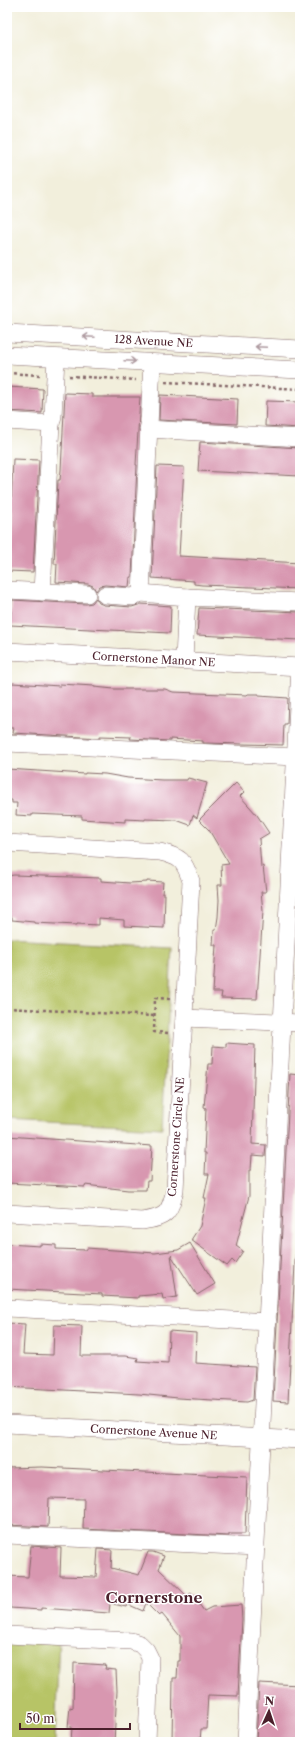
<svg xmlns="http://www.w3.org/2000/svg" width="307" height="1749" font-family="'Libre Caslon Text',serif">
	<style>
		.green { fill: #b7c466; stroke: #807248 }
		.building { fill: #d897b0 }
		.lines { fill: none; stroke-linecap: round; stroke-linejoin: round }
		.minor-casing { stroke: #856869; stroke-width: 18 }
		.path { stroke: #856869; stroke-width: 2.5; stroke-dasharray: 3 3; stroke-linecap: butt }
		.minor { stroke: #fff; stroke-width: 17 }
		.oneway { stroke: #ae9aa0 }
		.labels { text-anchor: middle; stroke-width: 3; stroke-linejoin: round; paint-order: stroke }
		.street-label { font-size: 11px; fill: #4a1f2b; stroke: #fff }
		.district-label { font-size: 15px; font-weight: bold; fill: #4a1f2b; stroke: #fff }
	</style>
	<rect width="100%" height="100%" fill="#fff"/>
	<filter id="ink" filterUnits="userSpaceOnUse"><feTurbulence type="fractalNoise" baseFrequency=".025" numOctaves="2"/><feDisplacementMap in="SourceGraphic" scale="8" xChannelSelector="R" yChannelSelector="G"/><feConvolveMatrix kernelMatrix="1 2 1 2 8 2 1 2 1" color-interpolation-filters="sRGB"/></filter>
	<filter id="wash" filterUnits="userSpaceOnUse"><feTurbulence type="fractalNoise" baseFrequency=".012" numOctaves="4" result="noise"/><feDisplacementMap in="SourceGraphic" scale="16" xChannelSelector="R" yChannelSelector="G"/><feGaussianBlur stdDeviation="0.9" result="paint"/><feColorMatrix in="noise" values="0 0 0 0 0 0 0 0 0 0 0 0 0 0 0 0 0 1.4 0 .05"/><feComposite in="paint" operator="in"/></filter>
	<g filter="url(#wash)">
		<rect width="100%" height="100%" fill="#f2efdc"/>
		<g class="green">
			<path d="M 7,939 L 172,948 L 162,1128 L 7,1120 Z"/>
			<path d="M 7,1635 L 59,1637 L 55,1742 L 7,1742 Z"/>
		</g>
		<g id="blocks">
			<g class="building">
				<path d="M 7,387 L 43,389 L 42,413 L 7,411 Z"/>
				<path d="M 65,393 L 92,394 L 92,397 L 140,397 L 136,465 L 137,465 L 132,577 L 130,577 L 129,587 L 105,585 L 100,586 L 96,591 L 93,586 L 88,584 L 56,582 L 57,564 L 54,564 L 58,480 L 60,480 L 61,470 Z"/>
				<path d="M 160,395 L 238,399 L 237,424 L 159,420 Z"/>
				<path d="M 266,401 L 300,402 L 300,428 L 265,426 Z"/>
				<path d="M 200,442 L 300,448 L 300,476 L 198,471 Z"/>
				<path d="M 13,459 L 39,460 L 33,572 L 8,571 Z"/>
				<path d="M 157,466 L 184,467 L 179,556 L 300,563 L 300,589 L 202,585 L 194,584 L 194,581 L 152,578 Z"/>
				<path d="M 96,598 L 99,603 L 104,605 L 132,607 L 141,604 L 171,606 L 170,633 L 10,625 L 12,600 L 86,604 L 92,603 Z"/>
				<path d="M 199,608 L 300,612 L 300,640 L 197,635 Z"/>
				<path d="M 12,683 L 60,686 L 60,684 L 94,686 L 94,687 L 114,689 L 165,689 L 173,692 L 247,695 L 248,694 L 259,694 L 259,696 L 288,698 L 287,724 L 284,724 L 283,745 L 203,743 L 203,741 L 170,739 L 170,741 L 130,739 L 131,737 L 100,736 L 100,738 L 13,733 L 14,728 L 7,728 L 7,684 Z"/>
				<path d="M 7,769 L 85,774 L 85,773 L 105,774 L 128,778 L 162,780 L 187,780 L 188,778 L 207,783 L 197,818 L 193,815 L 190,825 L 176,820 L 145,819 L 145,820 L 125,819 L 125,822 L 82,819 L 82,816 L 32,814 L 32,816 L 16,815 L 17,803 L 12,803 L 12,800 L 7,800 Z"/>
				<path d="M 236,783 L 244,792 L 240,796 L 257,815 L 269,833 L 259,839 L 261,867 L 263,866 L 266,892 L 261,892 L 263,911 L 257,999 L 221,998 L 222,992 L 213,992 L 216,945 L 213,945 L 214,930 L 216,930 L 218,917 L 219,900 L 218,885 L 222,885 L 221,865 L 229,864 L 209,830 L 199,820 Z"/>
				<path d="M 14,875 L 101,878 L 101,881 L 130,883 L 147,882 L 147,881 L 163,882 L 162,894 L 165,894 L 164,928 L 124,926 L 124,920 L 99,918 L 99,925 L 77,924 L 77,925 L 34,923 L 34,922 L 12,920 L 12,917 L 7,916 L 7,876 Z"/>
				<path d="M 226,1043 L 255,1045 L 252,1144 L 266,1145 L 265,1156 L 252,1155 L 251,1170 L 249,1170 L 249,1196 L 236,1246 L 243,1251 L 235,1263 L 232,1260 L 227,1266 L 191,1240 L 200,1226 L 206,1198 L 204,1198 L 209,1174 L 205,1174 L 206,1153 L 204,1153 L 206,1108 L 204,1107 L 208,1064 L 212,1064 L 213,1046 L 226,1047 Z"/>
				<path d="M 290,1074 L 300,1075 L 300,1165 L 288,1402 L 273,1401 Z"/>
				<path d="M 7,1136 L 152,1146 L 150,1181 L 147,1181 L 146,1190 L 128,1190 L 85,1185 L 85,1187 L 7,1183 Z"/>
				<path d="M 190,1243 L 215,1284 L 197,1295 L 171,1255 L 177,1297 L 163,1299 L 162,1294 L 138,1296 L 138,1298 L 102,1296 L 102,1294 L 7,1289 L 7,1244 L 40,1246 L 40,1244 L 56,1245 L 56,1249 L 87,1250 L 87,1248 L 155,1253 L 178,1250 Z"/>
				<path d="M 7,1323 L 25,1324 L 23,1354 L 53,1355 L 54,1325 L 82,1326 L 81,1356 L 126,1356 L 138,1358 L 137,1361 L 168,1363 L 169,1331 L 196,1333 L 195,1363 L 255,1367 L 253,1400 L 247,1402 L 178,1398 L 139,1394 L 7,1387 Z"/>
				<path d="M 42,1467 L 247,1477 L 245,1534 L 229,1534 L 229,1536 L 83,1529 L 84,1499 L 49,1498 L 48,1527 L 7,1525 L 7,1468 Z"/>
				<path d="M 31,1546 L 61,1548 L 60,1576 L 96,1577 L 98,1549 L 112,1550 L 111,1568 L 139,1575 L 148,1552 L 153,1552 L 164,1556 L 159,1569 L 187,1596 L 191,1593 L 204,1611 L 212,1607 L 241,1605 L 242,1619 L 238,1696 L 208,1695 L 206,1729 L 201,1729 L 200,1742 L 172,1742 L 173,1678 L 177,1678 L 178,1661 L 180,1661 L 180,1636 L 162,1614 L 159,1616 L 146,1603 L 143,1611 L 127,1604 L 126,1607 L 110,1603 L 109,1613 L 41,1608 L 41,1610 L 10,1608 L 10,1605 L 7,1605 L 7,1576 L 28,1577 Z"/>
				<path d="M 74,1663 L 106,1665 L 105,1669 L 116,1670 L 117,1691 L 114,1742 L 71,1742 L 72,1727 L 68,1727 L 70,1707 L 73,1708 Z"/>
				<path d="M 259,1683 L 300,1685 L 300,1742 L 256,1742 Z"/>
			</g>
		</g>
	</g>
	<g filter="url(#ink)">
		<use href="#blocks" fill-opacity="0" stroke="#856869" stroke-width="1"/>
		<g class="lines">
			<defs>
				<g id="minor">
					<path id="s1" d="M 7,333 L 300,349"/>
					<path d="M 7,355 L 300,370"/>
					<path d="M 7,421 L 51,424 L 42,592"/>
					<path d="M 51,424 L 53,416 L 56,358"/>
					<path d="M 148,429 L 300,438"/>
					<path d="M 7,590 L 87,594"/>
					<path d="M 141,593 L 152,363"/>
					<path d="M 105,595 L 133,597 L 141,593 L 187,597 L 184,660"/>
					<path d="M 187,597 L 300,602"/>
					<path id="s2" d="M 7,651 L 300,667"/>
					<path d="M 7,743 L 295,757"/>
					<path d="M 7,843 L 160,852 C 181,857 184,860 191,881 L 175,1190 C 169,1214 167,1217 142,1221 L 7,1213"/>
					<path d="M 184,1018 L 300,1023"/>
					<path d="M 7,1308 L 268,1322"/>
					<path id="s3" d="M 7,1424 L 300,1440"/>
					<path d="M 7,1535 L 256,1547"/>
					<path d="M 7,1635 L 131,1641 L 140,1644 L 146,1650 L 150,1658 L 147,1742"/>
					<path d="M 246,1742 L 300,666"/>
				</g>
			</defs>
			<use href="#minor" class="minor-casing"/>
			<g class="path">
				<path d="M 7,373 L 40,375"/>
				<path d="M 69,376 L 136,380"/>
				<path d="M 165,382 L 300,389"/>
				<path d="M 7,1008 L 154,1016"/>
				<path d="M 168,1033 L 154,1032 L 155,998 L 171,999"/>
			</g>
			<use href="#minor" class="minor"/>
		</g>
		<defs><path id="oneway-shaft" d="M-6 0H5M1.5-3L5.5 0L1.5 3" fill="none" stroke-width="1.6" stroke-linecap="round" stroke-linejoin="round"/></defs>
		<g class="oneway">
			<use href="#oneway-shaft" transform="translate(89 337) rotate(-177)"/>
			<use href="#oneway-shaft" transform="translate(261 347) rotate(-177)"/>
			<use href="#oneway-shaft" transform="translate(130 361) rotate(3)"/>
		</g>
	</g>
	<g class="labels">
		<g class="street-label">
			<text dy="4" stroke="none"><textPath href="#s1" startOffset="147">128 Avenue NE</textPath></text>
			<text dy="4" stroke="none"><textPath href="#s2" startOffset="147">Cornerstone Manor NE</textPath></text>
			<text transform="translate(176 1137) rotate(-86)" y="4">Cornerstone Circle NE</text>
			<text dy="4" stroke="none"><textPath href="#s3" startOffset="147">Cornerstone Avenue NE</textPath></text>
		</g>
		<g class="district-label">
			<text x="154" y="1603">Cornerstone</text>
		</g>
	</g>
	<rect width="307" height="1749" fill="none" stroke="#fff" stroke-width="24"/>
	<g transform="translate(269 1711) rotate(3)" stroke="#ffffff" stroke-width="3" paint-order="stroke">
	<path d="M0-3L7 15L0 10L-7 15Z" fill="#4a1f2b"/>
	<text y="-6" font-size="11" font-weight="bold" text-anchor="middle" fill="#4a1f2b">N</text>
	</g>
	<path d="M20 1723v6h110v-6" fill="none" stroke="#4a1f2b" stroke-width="2"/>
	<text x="26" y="1723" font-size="12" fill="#4a1f2b" stroke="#ffffff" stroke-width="3" paint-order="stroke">50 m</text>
</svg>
